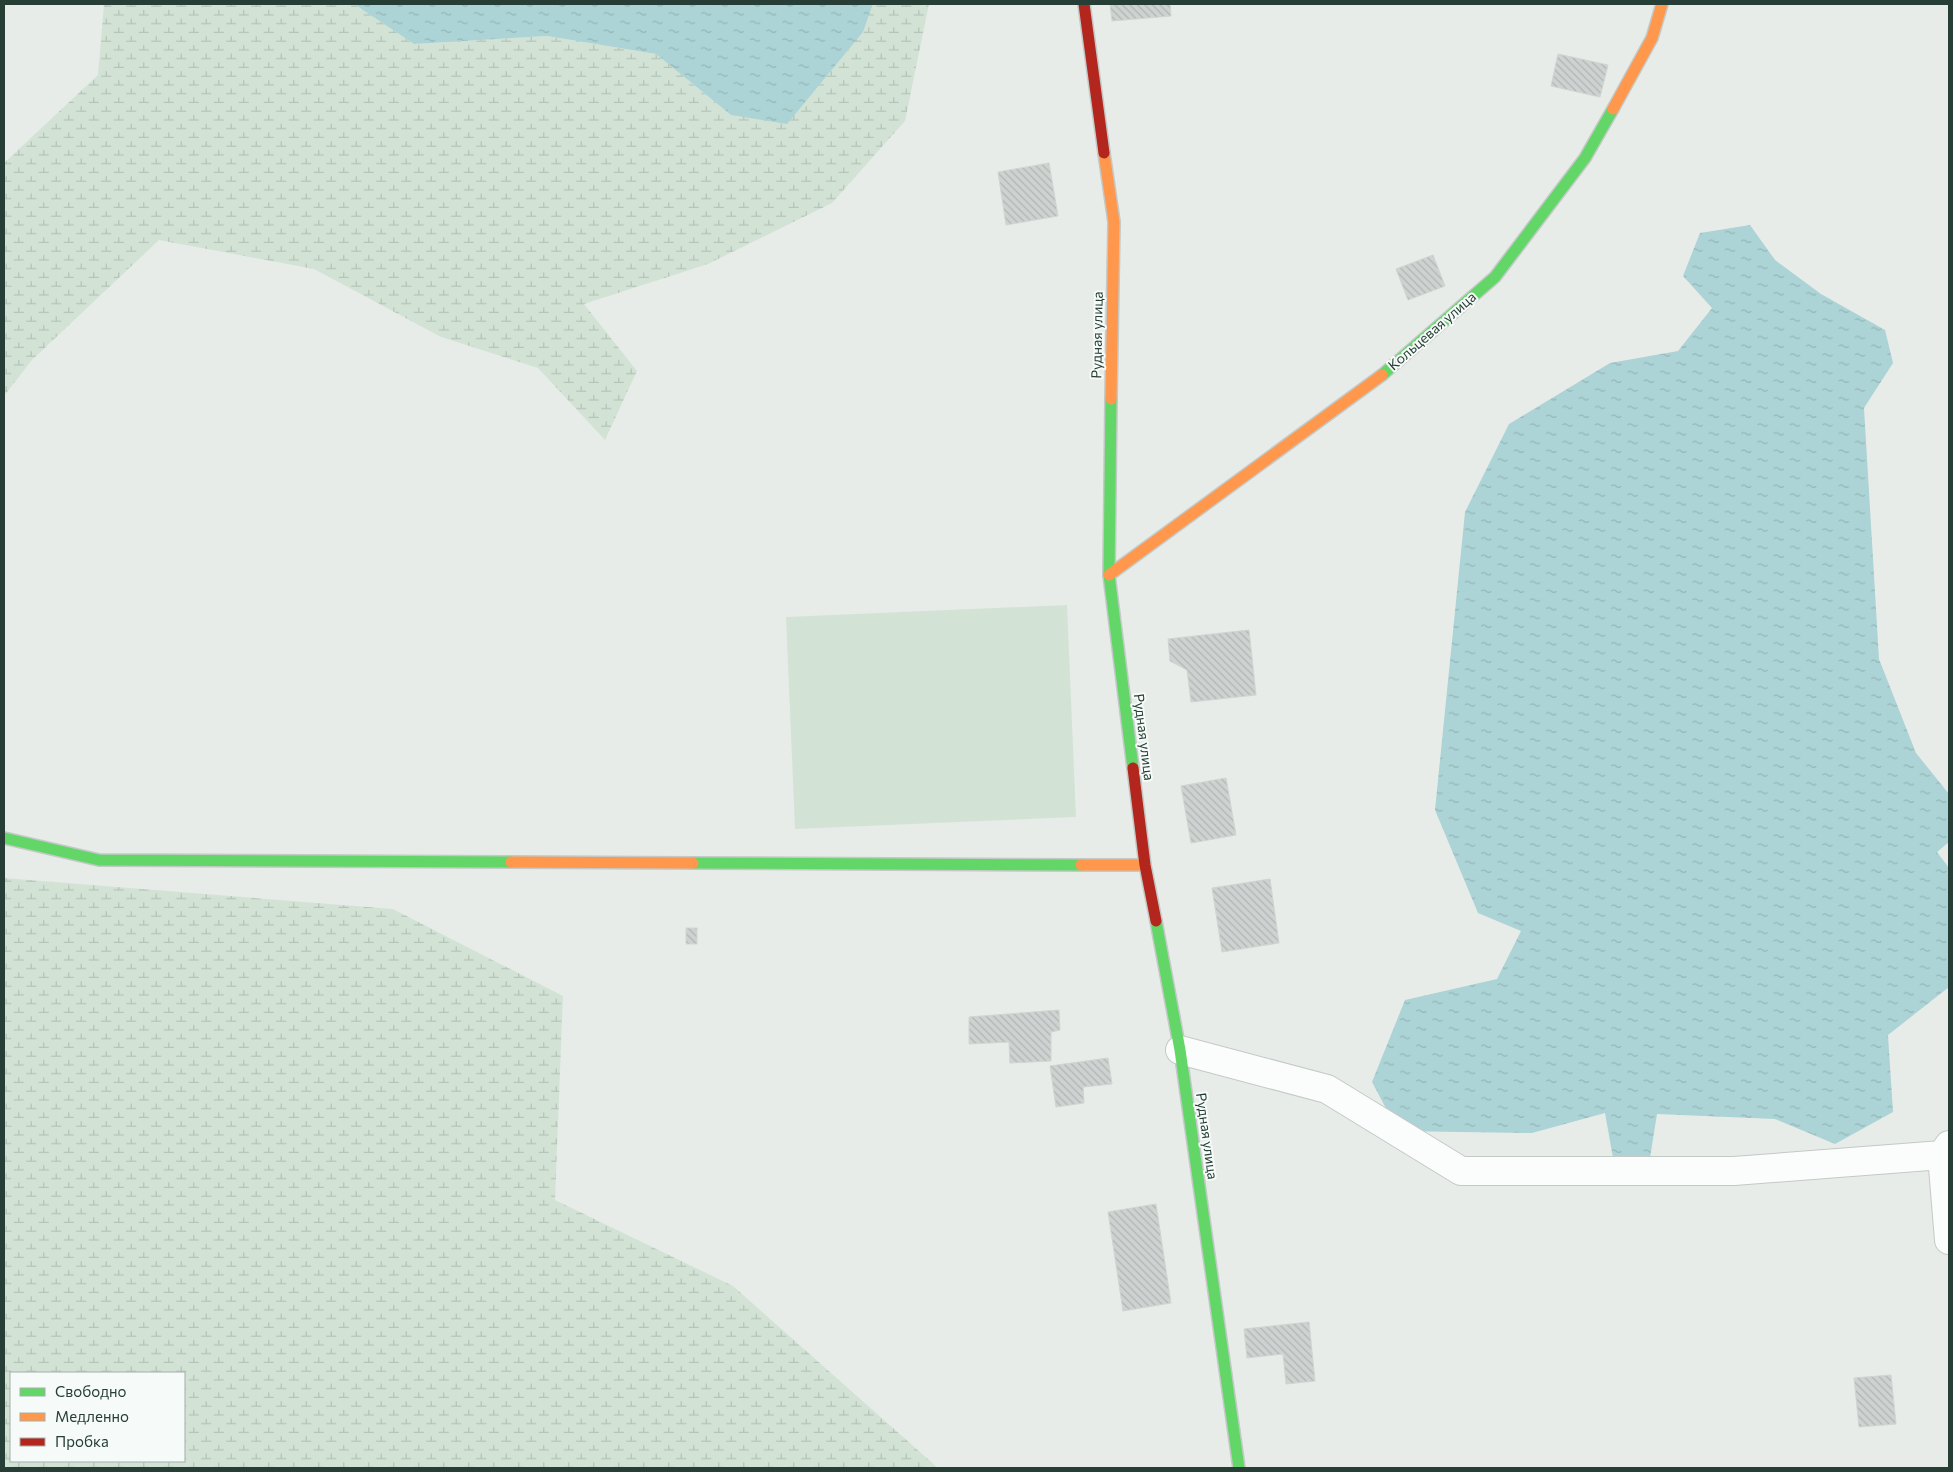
<svg xmlns="http://www.w3.org/2000/svg" width="1953" height="1472" font-family="Commissioner,sans-serif">
	<style>
		.green { fill: #d2e3d6 }
		.wetland { fill: url(#wetland-marsh); fill-rule: evenodd }
		.water { fill: url(#water-ripples) }
		.building { fill: url(#building-back-hatch); stroke: #d0d5d2 }
		.lines { fill: none; stroke-linecap: round; stroke-linejoin: round }
		.street-casing { stroke: #c4c9c6; stroke-width: 30 }
		.fast-casing { stroke: #c3c9c6; stroke-width: 14 }
		.slow-casing { stroke: #c3c9c6; stroke-width: 14 }
		.jam-casing { stroke: #c3c9c6; stroke-width: 14 }
		.street { stroke: #fbfcfc; stroke-width: 28 }
		.fast { stroke: #63d668; stroke-width: 11 }
		.slow { stroke: #ff974d; stroke-width: 11 }
		.jam { stroke: #b3261e; stroke-width: 11 }
		.labels { text-anchor: middle; stroke-width: 4; stroke-linejoin: round; paint-order: stroke }
		.street-label { font-size: 14px; fill: #263e36; stroke: #f6faf8 }
	</style>
	<defs>
		<pattern id="wetland-marsh" width="20" height="14" patternUnits="userSpaceOnUse" patternTransform="scale(1.25)"><rect width="20" height="14" fill="#d2e3d6"/><path d="M1 5h8M5 5V1M11 12h8M15 12V8" fill="none" stroke="#b4c4b8"/></pattern>
		<pattern id="water-ripples" width="26" height="14" patternUnits="userSpaceOnUse" patternTransform="scale(1.25)"><rect width="26" height="14" fill="#acd3d5"/><path d="M2 4q2-2 4 0t4 0M15 11q2-2 4 0t4 0" fill="none" stroke="#94b6b7"/></pattern>
		<pattern id="building-back-hatch" width="6" height="6" patternUnits="userSpaceOnUse" patternTransform="scale(1.25)"><rect width="6" height="6" fill="#ced3d1"/><path d="M-1 5l2 2M0 0l6 6M5-1l2 2" fill="none" stroke="#b1b6b4"/></pattern>
	</defs>
	<rect width="100%" height="100%" fill="#e7ece9"/>
	<path class="green" d="M 1067,605 L 1076,817 L 795,829 L 786,617 Z"/>
	<g class="wetland">
		<path d="M 104,4 L 354,4 L 414,44 L 547,36 L 656,54 L 731,115 L 863,32 L 873,4 L 929,4 L 905,121 L 832,203 L 708,264 L 584,304 L 637,371 L 605,440 L 538,368 L 441,337 L 314,269 L 159,240 L 32,360 L 4,396 L 4,163 L 98,75 Z"/>
		<path d="M 4,878 L 393,909 L 563,996 L 555,1200 L 733,1286 L 938,1468 L 4,1468 ZM 11,1373 L 184,1373 L 184,1461 L 11,1461 Z"/>
	</g>
	<g class="water">
		<path d="M 354,4 L 873,4 L 863,32 L 787,124 L 731,115 L 656,54 L 547,36 L 414,44 Z"/>
		<path d="M 1750,225 L 1775,260 L 1821,294 L 1885,330 L 1893,363 L 1864,408 L 1879,659 L 1916,753 L 1949,794 L 1949,842 L 1937,852 L 1949,868 L 1949,987 L 1888,1035 L 1893,1112 L 1835,1144 L 1775,1119 L 1657,1114 L 1650,1158 L 1613,1158 L 1605,1113 L 1532,1133 L 1398,1131 L 1372,1082 L 1405,1000 L 1497,979 L 1521,931 L 1478,913 L 1435,810 L 1465,512 L 1509,424 L 1610,363 L 1678,351 L 1712,308 L 1683,276 L 1700,233 Z"/>
	</g>
	<g class="building">
		<path d="M 1110,4 L 1170,4 L 1171,16 L 1112,21 Z"/>
		<path d="M 1558,54 L 1608,65 L 1600,97 L 1551,86 Z"/>
		<path d="M 1049,163 L 1058,216 L 1006,225 L 998,172 Z"/>
		<path d="M 1433,255 L 1445,286 L 1408,300 L 1396,269 Z"/>
		<path d="M 1249,630 L 1256,695 L 1191,702 L 1187,670 L 1170,661 L 1168,639 Z"/>
		<path d="M 1226,778 L 1236,835 L 1191,843 L 1181,786 Z"/>
		<path d="M 1270,879 L 1279,943 L 1222,952 L 1212,888 Z"/>
		<rect x="686" y="928" width="11" height="16"/>
		<path d="M 1059,1010 L 1060,1030 L 1051,1032 L 1051,1061 L 1010,1063 L 1009,1042 L 969,1044 L 969,1017 Z"/>
		<path d="M 1108,1058 L 1112,1084 L 1083,1087 L 1084,1103 L 1056,1107 L 1050,1066 Z"/>
		<path d="M 1156,1204 L 1171,1303 L 1123,1311 L 1108,1212 Z"/>
		<path d="M 1309,1322 L 1315,1381 L 1286,1384 L 1283,1354 L 1247,1358 L 1244,1329 Z"/>
		<path d="M 1891,1375 L 1896,1424 L 1859,1427 L 1854,1378 Z"/>
	</g>
	<g class="lines">
		<defs>
			<g id="street">
				<path d="M 1180,1050 L 1327,1089 L 1461,1171 L 1734,1171 L 1942,1155 L 1949,1145"/>
				<path d="M 1942,1155 L 1949,1240"/>
			</g>
			<g id="fast">
				<path d="M 1382,375 L 1495,277 L 1585,158 L 1613,109"/>
				<path d="M 1111,399 L 1109,575 L 1133,768"/>
				<path d="M 4,838 L 99,860 L 511,862"/>
				<path d="M 693,863 L 1081,865"/>
				<path d="M 1156,921 L 1180,1050 L 1239,1468"/>
			</g>
			<g id="slow">
				<path d="M 1613,109 L 1652,38 L 1662,4"/>
				<path d="M 1104,153 L 1114,222 L 1111,399"/>
				<path d="M 1109,575 L 1382,375"/>
				<path d="M 511,862 L 693,863"/>
				<path d="M 1081,865 L 1145,865"/>
			</g>
			<g id="jam">
				<path d="M 1084,4 L 1104,153"/>
				<path d="M 1133,768 L 1145,865 L 1156,921"/>
			</g>
		</defs>
		<use href="#street" class="street-casing"/>
		<use href="#fast" class="fast-casing"/>
		<use href="#slow" class="slow-casing"/>
		<use href="#jam" class="jam-casing"/>
		<use href="#street" class="street"/>
		<use href="#fast" class="fast"/>
		<use href="#slow" class="slow"/>
		<use href="#jam" class="jam"/>
	</g>
	<g class="labels">
		<g class="street-label">
			<text transform="translate(1432 331) rotate(-41)" y="5">Кольцевая улица</text>
			<text transform="translate(1097 335) rotate(-89)" y="5">Рудная улица</text>
			<text transform="translate(1144 737) rotate(83)" y="5">Рудная улица</text>
			<text transform="translate(1207 1136) rotate(82)" y="5">Рудная улица</text>
		</g>
	</g>
	<rect width="1953" height="1472" fill="none" stroke="#263e36" stroke-width="10"/>
	<rect x="10" y="1372" width="175" height="90" fill="#f6faf8" stroke="#a3afaa"/>
	<rect x="20" y="1388" width="25" height="8" fill="#63d668" stroke="#a3afaa"/>
	<text x="55" y="1397" font-size="15" fill="#263e36">Свободно</text>
	<rect x="20" y="1413" width="25" height="8" fill="#ff974d" stroke="#a3afaa"/>
	<text x="55" y="1422" font-size="15" fill="#263e36">Медленно</text>
	<rect x="20" y="1438" width="25" height="8" fill="#b3261e" stroke="#a3afaa"/>
	<text x="55" y="1447" font-size="15" fill="#263e36">Пробка</text>
</svg>
